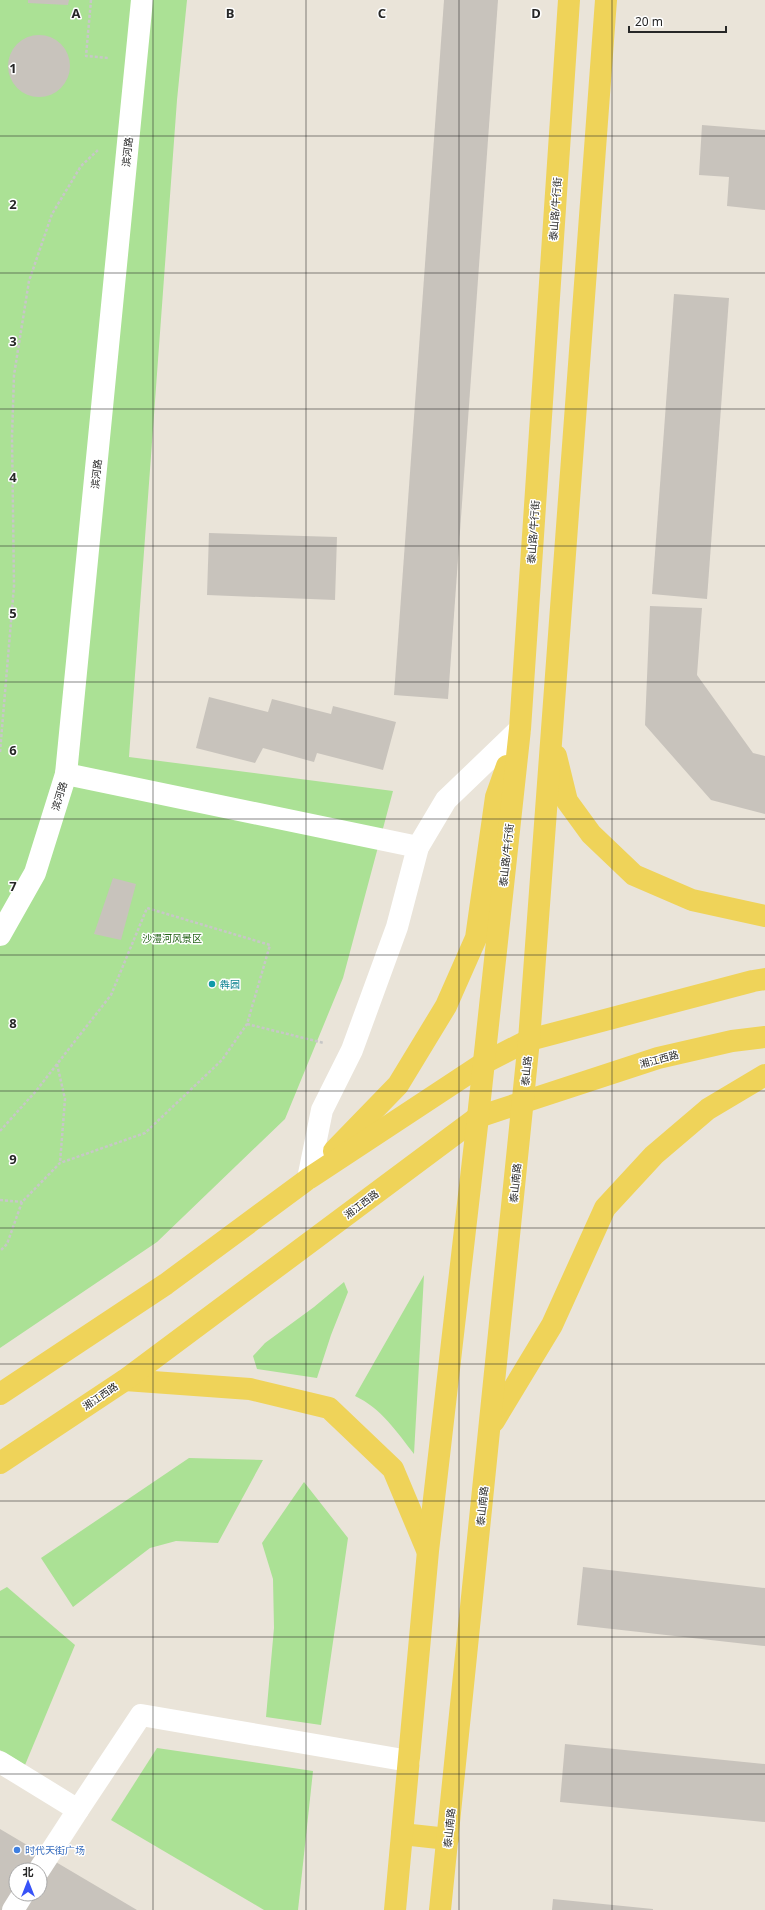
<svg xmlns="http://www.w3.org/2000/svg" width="765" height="1910" font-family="'Noto Sans','Noto Sans SC',sans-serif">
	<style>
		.green { fill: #abe195 }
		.building { fill: #c8c3bc; fill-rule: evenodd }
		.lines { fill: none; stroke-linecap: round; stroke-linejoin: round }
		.path { stroke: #c7c7c7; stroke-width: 2.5; stroke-dasharray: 3 2; stroke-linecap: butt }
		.minor { stroke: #fff; stroke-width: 22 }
		.major { stroke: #efd359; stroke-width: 22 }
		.grid { fill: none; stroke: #272727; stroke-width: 1; stroke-opacity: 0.55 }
		.culture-dot { fill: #0f9aa8; stroke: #fff; stroke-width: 1.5 }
		.shop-dot { fill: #3f7fe0; stroke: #fff; stroke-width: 1.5 }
		.labels { text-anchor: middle; stroke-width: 3; stroke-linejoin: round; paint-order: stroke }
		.street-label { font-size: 10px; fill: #272727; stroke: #fff }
		.park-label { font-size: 10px; fill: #256319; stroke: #fff }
		.culture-label { font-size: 10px; fill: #0d838f; stroke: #fff; text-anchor: start }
		.shop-label { font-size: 10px; fill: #366cbe; stroke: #fff; text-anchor: start }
		.grid-label { font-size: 13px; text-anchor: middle; font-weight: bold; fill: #272727; stroke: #fff; stroke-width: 3; stroke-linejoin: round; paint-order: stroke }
	</style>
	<rect width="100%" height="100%" fill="#eae4d9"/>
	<g class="green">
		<path d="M 0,0 L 187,0 L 177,100 L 129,757 L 393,791 L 343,978 L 285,1119 L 157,1242 L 0,1348 Z"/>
		<path d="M 424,1275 L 414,1454 C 397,1432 381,1408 355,1396 Z"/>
		<path d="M 344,1282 L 348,1292 L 331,1335 L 317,1378 L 257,1369 L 253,1356 L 265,1343 L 314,1307 Z"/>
		<path d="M 189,1458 L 263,1460 L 218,1543 L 176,1541 L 150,1548 L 73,1607 L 41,1558 Z"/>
		<path d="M 304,1482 L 348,1538 L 321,1725 L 266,1717 L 274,1628 L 273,1579 L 262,1543 Z"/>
		<path d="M 7,1587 L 75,1645 L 25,1765 L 0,1750 L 0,1591 Z"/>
		<path d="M 157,1748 L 313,1771 L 298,1910 L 264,1910 L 111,1820 Z"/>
	</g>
	<g class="building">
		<path d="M 28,0 L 69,0 L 68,5 L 28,3 Z"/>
		<path d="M 444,0 L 498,0 L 448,699 L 394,695 Z"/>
		<circle cx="39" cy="66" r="31"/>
		<path d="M 702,125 L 765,130 L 765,210 L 727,206 L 729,177 L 699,175 Z"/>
		<path d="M 674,294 L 729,298 L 707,599 L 652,594 Z"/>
		<path d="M 209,533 L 337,537 L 335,600 L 207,595 Z"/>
		<path d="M 650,606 L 702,608 L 697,675 L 753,753 L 765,756 L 765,814 L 711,800 L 645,725 Z"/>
		<path d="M 209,697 L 268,712 L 272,699 L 331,714 L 333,706 L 396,722 L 383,770 L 317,753 L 314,762 L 263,748 L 255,763 L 196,748 Z"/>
		<path d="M 113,878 L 136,884 L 121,940 L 94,934 Z"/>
		<path d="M 583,1567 L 765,1588 L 765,1646 L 577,1625 Z"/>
		<path d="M 565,1744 L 765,1764 L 765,1822 L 560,1802 Z"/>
		<path d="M 0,1829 L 137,1910 L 0,1910 ZM 16,1870 L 40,1870 L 40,1894 L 16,1894 Z"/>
		<path d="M 553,1899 L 653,1909 L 653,1910 L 552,1910 Z"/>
	</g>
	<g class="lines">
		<g class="path">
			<path d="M 91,0 L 86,56 L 109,58"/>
			<path d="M 0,752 L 14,586 L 12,437 L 14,375 L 29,281 L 52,214 L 81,166 L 98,150"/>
			<path d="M 247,1024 L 324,1043"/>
			<path d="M 57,1064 L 65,1099 L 60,1163"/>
			<path d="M 0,1131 L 36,1091 L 111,995 L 147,908 L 270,945 L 247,1024 L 222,1060 L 145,1133 L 60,1163 L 22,1202 L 7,1244 L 0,1251"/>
			<path d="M 0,1200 L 22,1202"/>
		</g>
		<g class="minor">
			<path d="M 66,774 L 418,847"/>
			<path d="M 0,935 L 35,873 L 66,774 L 142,0"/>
			<path d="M 308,1179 L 322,1110 L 352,1050 L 397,927 L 418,847 L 446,800 L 520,729"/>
			<path d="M 0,1762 L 78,1810 L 141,1715 L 409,1761"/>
			<path d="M 39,1870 L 78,1810"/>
			<path d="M 13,1910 L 23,1894"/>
		</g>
		<g class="major">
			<path d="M 556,756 L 567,801 L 591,834 L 634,875 L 692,900 L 765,916"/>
			<path d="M 334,1151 L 398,1085 L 446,1006 L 476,938 L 496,797 L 507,766"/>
			<path d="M 125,1380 L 250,1389 L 329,1408 L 393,1469 L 427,1550"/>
			<path d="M 0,1394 L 166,1284 L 308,1179 L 484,1063 L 529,1040 L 753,981 L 765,979"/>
			<path d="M 494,1421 L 552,1325 L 605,1208 L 654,1155 L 708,1109 L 765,1075"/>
			<path d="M 0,1463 L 125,1380 L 478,1117 L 658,1058 L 732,1041 L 765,1037"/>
			<path d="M 402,1834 L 448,1839"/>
			<path d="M 395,1910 L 428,1551 L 478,1117 L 520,729 L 569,0"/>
			<path d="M 440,1910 L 529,1040 L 606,0"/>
		</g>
	</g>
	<path class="grid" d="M 153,0 L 153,1910M 306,0 L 306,1910M 459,0 L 459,1910M 612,0 L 612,1910M 0,136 L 765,136M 0,273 L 765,273M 0,409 L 765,409M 0,546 L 765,546M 0,682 L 765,682M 0,819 L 765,819M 0,955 L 765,955M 0,1091 L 765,1091M 0,1228 L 765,1228M 0,1364 L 765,1364M 0,1501 L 765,1501M 0,1637 L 765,1637M 0,1774 L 765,1774"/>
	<circle class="culture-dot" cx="212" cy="984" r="4"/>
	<circle class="shop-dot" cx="17" cy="1850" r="4"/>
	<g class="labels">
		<g class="street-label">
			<text transform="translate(127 152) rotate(-84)" y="4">滨河路</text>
			<text transform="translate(555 209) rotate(-86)" y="4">泰山路/牛行街</text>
			<text transform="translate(96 474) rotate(-84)" y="4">滨河路</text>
			<text transform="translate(533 532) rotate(-86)" y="4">泰山路/牛行街</text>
			<text transform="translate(59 796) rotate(-73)" y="4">滨河路</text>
			<text transform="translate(506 855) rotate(-84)" y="4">泰山路/牛行街</text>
			<text transform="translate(659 1059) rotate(-15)" y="4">湘江西路</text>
			<text transform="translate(526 1071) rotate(-85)" y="4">泰山路</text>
			<text transform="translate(515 1183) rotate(-84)" y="4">泰山南路</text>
			<text transform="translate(361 1204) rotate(-37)" y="4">湘江西路</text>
			<text transform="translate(100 1396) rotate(-34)" y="4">湘江西路</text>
			<text transform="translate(482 1506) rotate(-84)" y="4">泰山南路</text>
			<text transform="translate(449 1828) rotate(-84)" y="4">泰山南路</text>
		</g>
		<g class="park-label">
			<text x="172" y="942">沙澧河风景区</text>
		</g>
		<g class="culture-label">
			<text x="220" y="988">犇园</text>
		</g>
		<g class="shop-label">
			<text x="25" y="1854">时代天街广场</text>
		</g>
	</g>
	<g class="grid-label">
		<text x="76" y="18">A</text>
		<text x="230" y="18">B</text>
		<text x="382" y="18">C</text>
		<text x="536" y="18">D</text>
		<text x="13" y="73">1</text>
		<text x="13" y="209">2</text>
		<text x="13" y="346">3</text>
		<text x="13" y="482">4</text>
		<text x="13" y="618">5</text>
		<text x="13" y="755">6</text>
		<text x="13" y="891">7</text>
		<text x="13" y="1028">8</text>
		<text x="13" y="1164">9</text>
	</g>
	<g transform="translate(28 1882)"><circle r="19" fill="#ffffff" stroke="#a9a9a9"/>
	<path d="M0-3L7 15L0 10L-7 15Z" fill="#3853f8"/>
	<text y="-6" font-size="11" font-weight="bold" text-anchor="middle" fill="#272727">北</text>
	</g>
	<path d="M629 26v6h97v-6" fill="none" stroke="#272727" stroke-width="2"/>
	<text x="635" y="26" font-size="12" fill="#272727" stroke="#ffffff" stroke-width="3" paint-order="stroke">20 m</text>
</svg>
